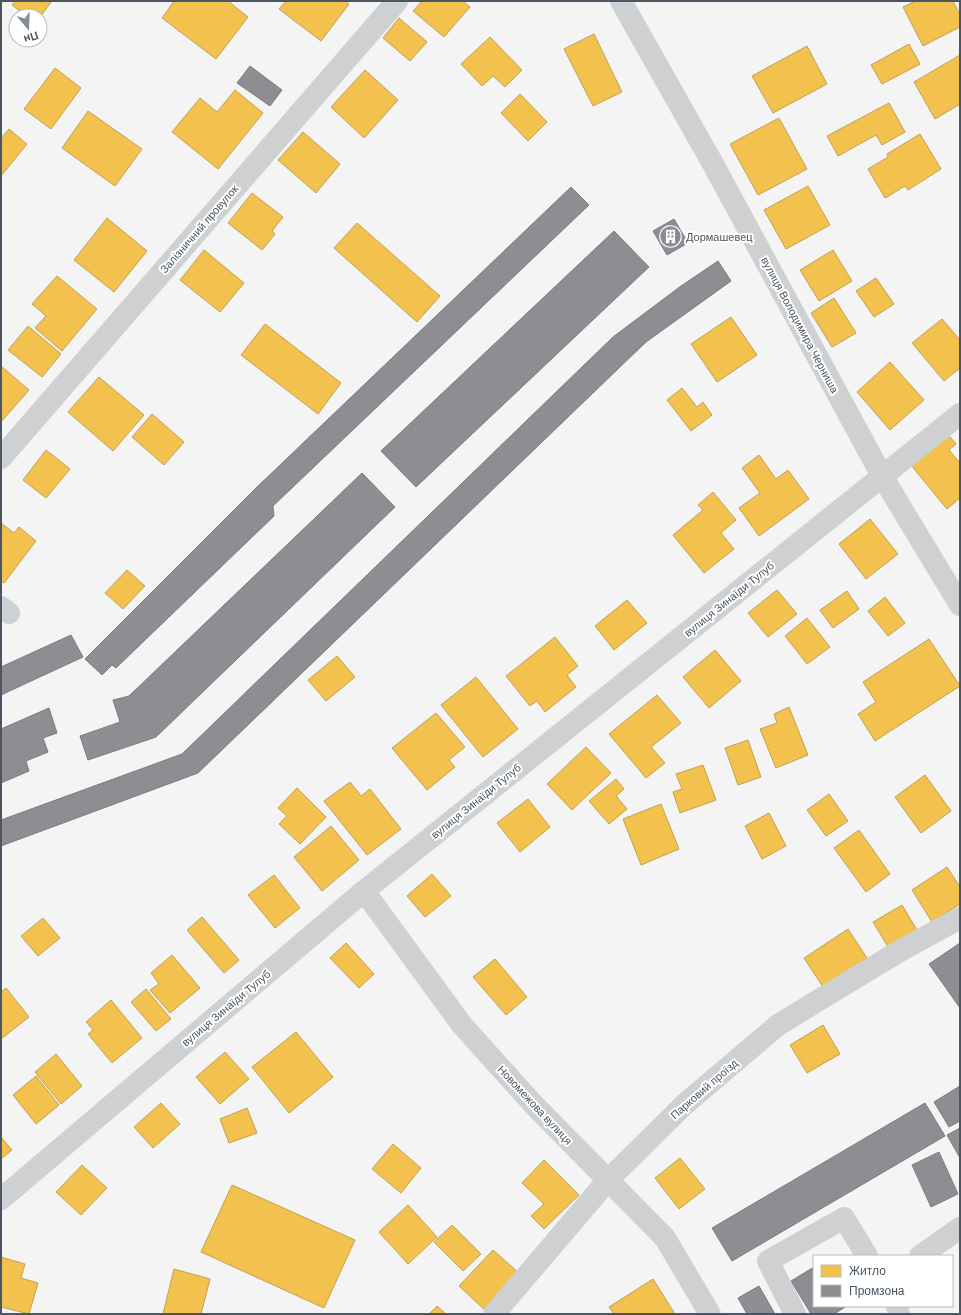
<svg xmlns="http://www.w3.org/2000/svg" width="961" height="1315" font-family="'DM Sans',sans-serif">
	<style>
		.homes { fill: #f2c14e; stroke: #c0a154 }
		.industry { fill: #8d8d92; stroke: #797c83 }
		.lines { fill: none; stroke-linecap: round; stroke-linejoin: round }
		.minor { stroke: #ced0d2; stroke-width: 22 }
		.labels { text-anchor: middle; stroke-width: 4; stroke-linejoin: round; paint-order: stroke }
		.street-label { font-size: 11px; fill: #4a5661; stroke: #fff }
		.poi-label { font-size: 11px; fill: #4a5661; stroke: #fff; text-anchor: start }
	</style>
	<rect width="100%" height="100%" fill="#f4f4f4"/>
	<g class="homes">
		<path d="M 15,1 L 52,1 L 40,17 L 26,16 L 12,5 Z"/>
		<path d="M 174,1 L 228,1 L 248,17 L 216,59 L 162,18 Z"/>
		<path d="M 286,1 L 345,1 L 349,4 L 321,41 L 279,9 Z"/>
		<path d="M 422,1 L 463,1 L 470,7 L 444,37 L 413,11 Z"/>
		<path d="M 916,1 L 953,1 L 960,15 L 960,27 L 923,46 L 903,7 Z"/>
		<path d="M 399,18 L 427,42 L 410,61 L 383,38 Z"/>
		<path d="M 594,34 L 622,92 L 593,106 L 564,49 Z"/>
		<path d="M 490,37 L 522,70 L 505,87 L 493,76 L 482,86 L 461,64 Z"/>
		<path d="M 909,44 L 920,64 L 882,84 L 871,65 Z"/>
		<path d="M 807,46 L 827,84 L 773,113 L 752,76 Z"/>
		<path d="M 960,55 L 960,104 L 935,119 L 914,82 Z"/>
		<path d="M 55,68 L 81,88 L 51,129 L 24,109 Z"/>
		<path d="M 365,70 L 398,100 L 364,138 L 331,107 Z"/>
		<path d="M 235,90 L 263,113 L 218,169 L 172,132 L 200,98 L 217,112 Z"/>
		<path d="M 520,94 L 547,122 L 528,141 L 501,113 Z"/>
		<path d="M 889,103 L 905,132 L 882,145 L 876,135 L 838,156 L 827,136 Z"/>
		<path d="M 88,111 L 142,149 L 115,186 L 62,148 Z"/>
		<path d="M 779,118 L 807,169 L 758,195 L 730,144 Z"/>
		<path d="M 9,129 L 27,144 L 1,176 L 1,138 Z"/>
		<path d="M 303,132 L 340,164 L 316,193 L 278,160 Z"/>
		<path d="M 920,134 L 941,169 L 908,190 L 905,186 L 885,198 L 868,169 L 888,157 L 887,154 Z"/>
		<path d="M 808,186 L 830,225 L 786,249 L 764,210 Z"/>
		<path d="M 252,193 L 283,217 L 272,231 L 275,234 L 262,250 L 228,223 Z"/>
		<path d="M 107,218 L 147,251 L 114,292 L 74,260 Z"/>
		<path d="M 357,223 L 440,296 L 417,322 L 334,248 Z"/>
		<path d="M 204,250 L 244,283 L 220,312 L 180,280 Z"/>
		<path d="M 833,250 L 852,281 L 819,301 L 800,270 Z"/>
		<path d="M 57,276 L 97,309 L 62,351 L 35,328 L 46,316 L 32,304 Z"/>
		<path d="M 876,278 L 894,304 L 874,317 L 856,291 Z"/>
		<path d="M 834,298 L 856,333 L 832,347 L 811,313 Z"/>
		<path d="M 731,317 L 757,355 L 717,382 L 691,344 Z"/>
		<path d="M 942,319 L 960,340 L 960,368 L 944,381 L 912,343 Z"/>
		<path d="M 265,324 L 341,383 L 318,414 L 241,355 Z"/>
		<path d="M 28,326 L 61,354 L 42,377 L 8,350 Z"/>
		<path d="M 890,362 L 924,400 L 890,430 L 857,392 Z"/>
		<path d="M 1,366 L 29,390 L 1,422 Z"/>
		<path d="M 99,377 L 144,415 L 113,451 L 68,412 Z"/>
		<path d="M 682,388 L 697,407 L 703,402 L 712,415 L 691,431 L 667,400 Z"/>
		<path d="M 152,414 L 184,442 L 164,465 L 132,437 Z"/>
		<path d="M 947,433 L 956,444 L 949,450 L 960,463 L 960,498 L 947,509 L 910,464 Z"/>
		<path d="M 46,450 L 70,469 L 46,498 L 23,480 Z"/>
		<path d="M 759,455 L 776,479 L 788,470 L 809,499 L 759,536 L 739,508 L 760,493 L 742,468 Z"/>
		<path d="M 713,492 L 736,520 L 721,533 L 734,549 L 704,573 L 673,535 L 703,510 L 698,505 Z"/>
		<path d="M 870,519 L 898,554 L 866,579 L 839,544 Z"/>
		<path d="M 1,523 L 14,533 L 19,527 L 36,541 L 4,583 L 1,581 Z"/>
		<path d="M 127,570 L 145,586 L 123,609 L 105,593 Z"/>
		<path d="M 777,590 L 797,614 L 768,637 L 748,613 Z"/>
		<path d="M 847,591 L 859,609 L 833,628 L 820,610 Z"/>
		<path d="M 885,597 L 905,623 L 888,636 L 868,611 Z"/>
		<path d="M 627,600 L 647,623 L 614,650 L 595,626 Z"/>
		<path d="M 807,618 L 830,647 L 807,664 L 785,636 Z"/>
		<path d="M 555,637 L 578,666 L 567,675 L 576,687 L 545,712 L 537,701 L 530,706 L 506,676 Z"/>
		<path d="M 929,639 L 960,686 L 875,741 L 858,714 L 876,702 L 863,682 Z"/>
		<path d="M 715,650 L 741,681 L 709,708 L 683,677 Z"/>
		<path d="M 337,656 L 355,677 L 326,701 L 308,680 Z"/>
		<path d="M 476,677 L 518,729 L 483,757 L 441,705 Z"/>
		<path d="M 657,695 L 681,723 L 651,747 L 665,763 L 646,778 L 609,734 Z"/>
		<path d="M 789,707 L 808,755 L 776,768 L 760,729 L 777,723 L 774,714 Z"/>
		<path d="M 436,713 L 465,747 L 449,760 L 455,767 L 427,790 L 392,748 Z"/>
		<path d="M 748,740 L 761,777 L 738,785 L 725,748 Z"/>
		<path d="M 586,747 L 611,773 L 572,810 L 547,784 Z"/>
		<path d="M 703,765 L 716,800 L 680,813 L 673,792 L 682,789 L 676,774 Z"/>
		<path d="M 925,775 L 951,811 L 921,833 L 895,797 Z"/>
		<path d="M 616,779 L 624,789 L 616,796 L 627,809 L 609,824 L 589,801 Z"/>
		<path d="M 350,782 L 361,796 L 370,789 L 401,829 L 367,855 L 324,801 Z"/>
		<path d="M 297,788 L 326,817 L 300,844 L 279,824 L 287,816 L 278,808 Z"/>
		<path d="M 829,794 L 848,821 L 826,836 L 807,810 Z"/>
		<path d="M 528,799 L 550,827 L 520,852 L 497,823 Z"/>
		<path d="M 661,804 L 679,849 L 641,865 L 623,819 Z"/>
		<path d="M 769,813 L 786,846 L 762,859 L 745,826 Z"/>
		<path d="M 331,826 L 359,860 L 322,891 L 294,857 Z"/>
		<path d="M 859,830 L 890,874 L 866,892 L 834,848 Z"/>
		<path d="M 947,867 L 960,887 L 960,904 L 932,922 L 912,890 Z"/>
		<path d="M 432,874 L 451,896 L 425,917 L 407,896 Z"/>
		<path d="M 274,875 L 300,908 L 275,928 L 248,895 Z"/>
		<path d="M 902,905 L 917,930 L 888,947 L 873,922 Z"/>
		<path d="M 202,917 L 239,960 L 224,973 L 187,930 Z"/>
		<path d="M 43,918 L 60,938 L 38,956 L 21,936 Z"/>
		<path d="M 848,929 L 867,958 L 823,987 L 804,958 Z"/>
		<path d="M 346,943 L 374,974 L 359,988 L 330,958 Z"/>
		<path d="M 172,955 L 200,988 L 170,1013 L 150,990 L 159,984 L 151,973 Z"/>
		<path d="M 495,959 L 527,997 L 506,1015 L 473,977 Z"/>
		<path d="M 6,988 L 29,1017 L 1,1039 L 1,992 Z"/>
		<path d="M 146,989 L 171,1019 L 156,1031 L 131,1002 Z"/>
		<path d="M 111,1000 L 142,1038 L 112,1063 L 88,1034 L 93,1030 L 86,1022 Z"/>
		<path d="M 823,1025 L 840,1054 L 807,1073 L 790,1045 Z"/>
		<path d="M 296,1032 L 333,1077 L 289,1113 L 252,1067 Z"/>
		<path d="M 225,1052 L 249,1079 L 220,1104 L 196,1077 Z"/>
		<path d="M 56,1054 L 82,1086 L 61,1104 L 35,1072 Z"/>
		<path d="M 36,1076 L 59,1105 L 36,1124 L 13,1095 Z"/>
		<path d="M 161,1103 L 180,1124 L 153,1148 L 134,1127 Z"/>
		<path d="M 247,1108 L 257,1133 L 229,1143 L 220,1119 Z"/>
		<path d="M 1,1137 L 12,1150 L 1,1159 Z"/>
		<path d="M 393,1144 L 421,1168 L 401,1193 L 372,1169 Z"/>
		<path d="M 680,1158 L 705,1189 L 679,1209 L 655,1178 Z"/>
		<path d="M 544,1160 L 579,1195 L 544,1229 L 531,1216 L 544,1204 L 522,1183 Z"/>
		<path d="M 82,1165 L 107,1188 L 81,1215 L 56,1192 Z"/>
		<path d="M 232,1185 L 355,1240 L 324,1308 L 201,1252 Z"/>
		<path d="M 408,1205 L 437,1237 L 408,1264 L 379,1232 Z"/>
		<path d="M 452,1225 L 481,1254 L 463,1271 L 434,1242 Z"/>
		<path d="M 493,1250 L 520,1274 L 486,1311 L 459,1286 Z"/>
		<path d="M 1,1257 L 25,1264 L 21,1278 L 38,1283 L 29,1314 L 1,1307 Z"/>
		<path d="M 174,1269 L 210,1279 L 201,1314 L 163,1314 Z"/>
		<path d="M 653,1279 L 675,1314 L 614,1314 L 609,1307 Z"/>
		<path d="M 437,1306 L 446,1314 L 429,1314 Z"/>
	</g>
	<g class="industry">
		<path d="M 250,66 L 282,90 L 270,106 L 237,83 Z"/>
		<path d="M 571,187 L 589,205 L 273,506 L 274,516 L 116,668 L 112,665 L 102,675 L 85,659 L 256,488 Z"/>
		<path d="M 674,219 L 688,243 L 667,255 L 653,231 Z"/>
		<path d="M 614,231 L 649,267 L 416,487 L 381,451 Z"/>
		<path d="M 718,261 L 731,281 L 646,342 L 198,773 L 1,846 L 1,820 L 182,754 L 613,337 L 681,286 Z"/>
		<path d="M 362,473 L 395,507 L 156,737 L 88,760 L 80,736 L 120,722 L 113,700 L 129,696 Z"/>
		<path d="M 71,635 L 83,657 L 1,695 L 1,667 Z"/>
		<path d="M 49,708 L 57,733 L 43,738 L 48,752 L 26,761 L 29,771 L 1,783 L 1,729 Z"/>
		<path d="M 960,943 L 960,1008 L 929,964 Z"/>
		<path d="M 960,1086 L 960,1121 L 949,1127 L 934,1102 Z"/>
		<path d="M 925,1103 L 945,1136 L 732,1261 L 712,1228 Z"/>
		<path d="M 960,1128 L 960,1158 L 947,1135 Z"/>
		<path d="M 939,1152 L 958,1194 L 931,1207 L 912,1165 Z"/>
		<path d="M 814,1267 L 814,1306 L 847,1306 L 834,1314 L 811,1314 L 791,1281 Z"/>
		<path d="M 759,1286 L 775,1314 L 747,1314 L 738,1298 Z"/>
	</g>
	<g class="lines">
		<g class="minor">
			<path d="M 621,1 L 713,164 L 882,476 L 960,605"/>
			<path d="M 1,458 L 397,1"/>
			<path d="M 1,607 L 9,613"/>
			<path d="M 364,891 L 462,1025 L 534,1105 L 665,1238 L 710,1314"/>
			<path d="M 1,1199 L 364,891 L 960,414"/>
			<path d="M 920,1256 L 960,1228"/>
			<path d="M 897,1306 L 899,1314"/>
			<path d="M 494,1314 L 608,1180 L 685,1104 L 778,1025 L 898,952 L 960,918"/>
			<path d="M 795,1314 L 768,1261 L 844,1218 L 867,1256"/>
		</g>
	</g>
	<defs>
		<symbol id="building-disc" viewBox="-11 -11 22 22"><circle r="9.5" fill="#868d94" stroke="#fff"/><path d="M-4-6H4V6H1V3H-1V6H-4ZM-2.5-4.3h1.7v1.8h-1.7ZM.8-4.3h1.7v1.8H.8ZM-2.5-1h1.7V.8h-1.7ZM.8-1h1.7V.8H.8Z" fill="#fff"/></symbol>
	</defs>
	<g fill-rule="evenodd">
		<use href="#building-disc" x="658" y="224" width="25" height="25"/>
	</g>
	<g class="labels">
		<g class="street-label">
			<text transform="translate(199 229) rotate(-49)" y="4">Залізничний провулок</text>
			<text transform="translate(800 325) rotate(62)" y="4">вулиця Володимира Черниша</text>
			<text transform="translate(729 599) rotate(-39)" y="4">вулиця Зинаїди Тулуб</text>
			<text transform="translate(476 801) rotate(-39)" y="4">вулиця Зинаїди Тулуб</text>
			<text transform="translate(226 1008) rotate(-40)" y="4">вулиця Зинаїди Тулуб</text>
			<text transform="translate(704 1089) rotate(-41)" y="4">Парковий проїзд</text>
			<text transform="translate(535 1105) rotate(47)" y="4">Новомежова вулиця</text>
		</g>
		<g class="poi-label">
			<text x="686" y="241">Дормашевец</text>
		</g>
	</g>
	<rect width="961" height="1315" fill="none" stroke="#4a5661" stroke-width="4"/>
	<rect x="813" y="1255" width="140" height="52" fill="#ffffff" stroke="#b7bbc0"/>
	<rect x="821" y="1265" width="20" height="12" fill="#f2c14e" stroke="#b7bbc0"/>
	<text x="849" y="1275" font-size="12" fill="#4a5661">Житло</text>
	<rect x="821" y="1285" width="20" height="12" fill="#8d8d92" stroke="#b7bbc0"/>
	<text x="849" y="1295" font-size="12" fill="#4a5661">Промзона</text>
	<g transform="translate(28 28) rotate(161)"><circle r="19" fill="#ffffff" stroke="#b7bbc0"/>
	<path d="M0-3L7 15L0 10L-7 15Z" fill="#868d94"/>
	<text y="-6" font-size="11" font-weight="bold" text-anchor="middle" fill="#4a5661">Пн</text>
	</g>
</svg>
